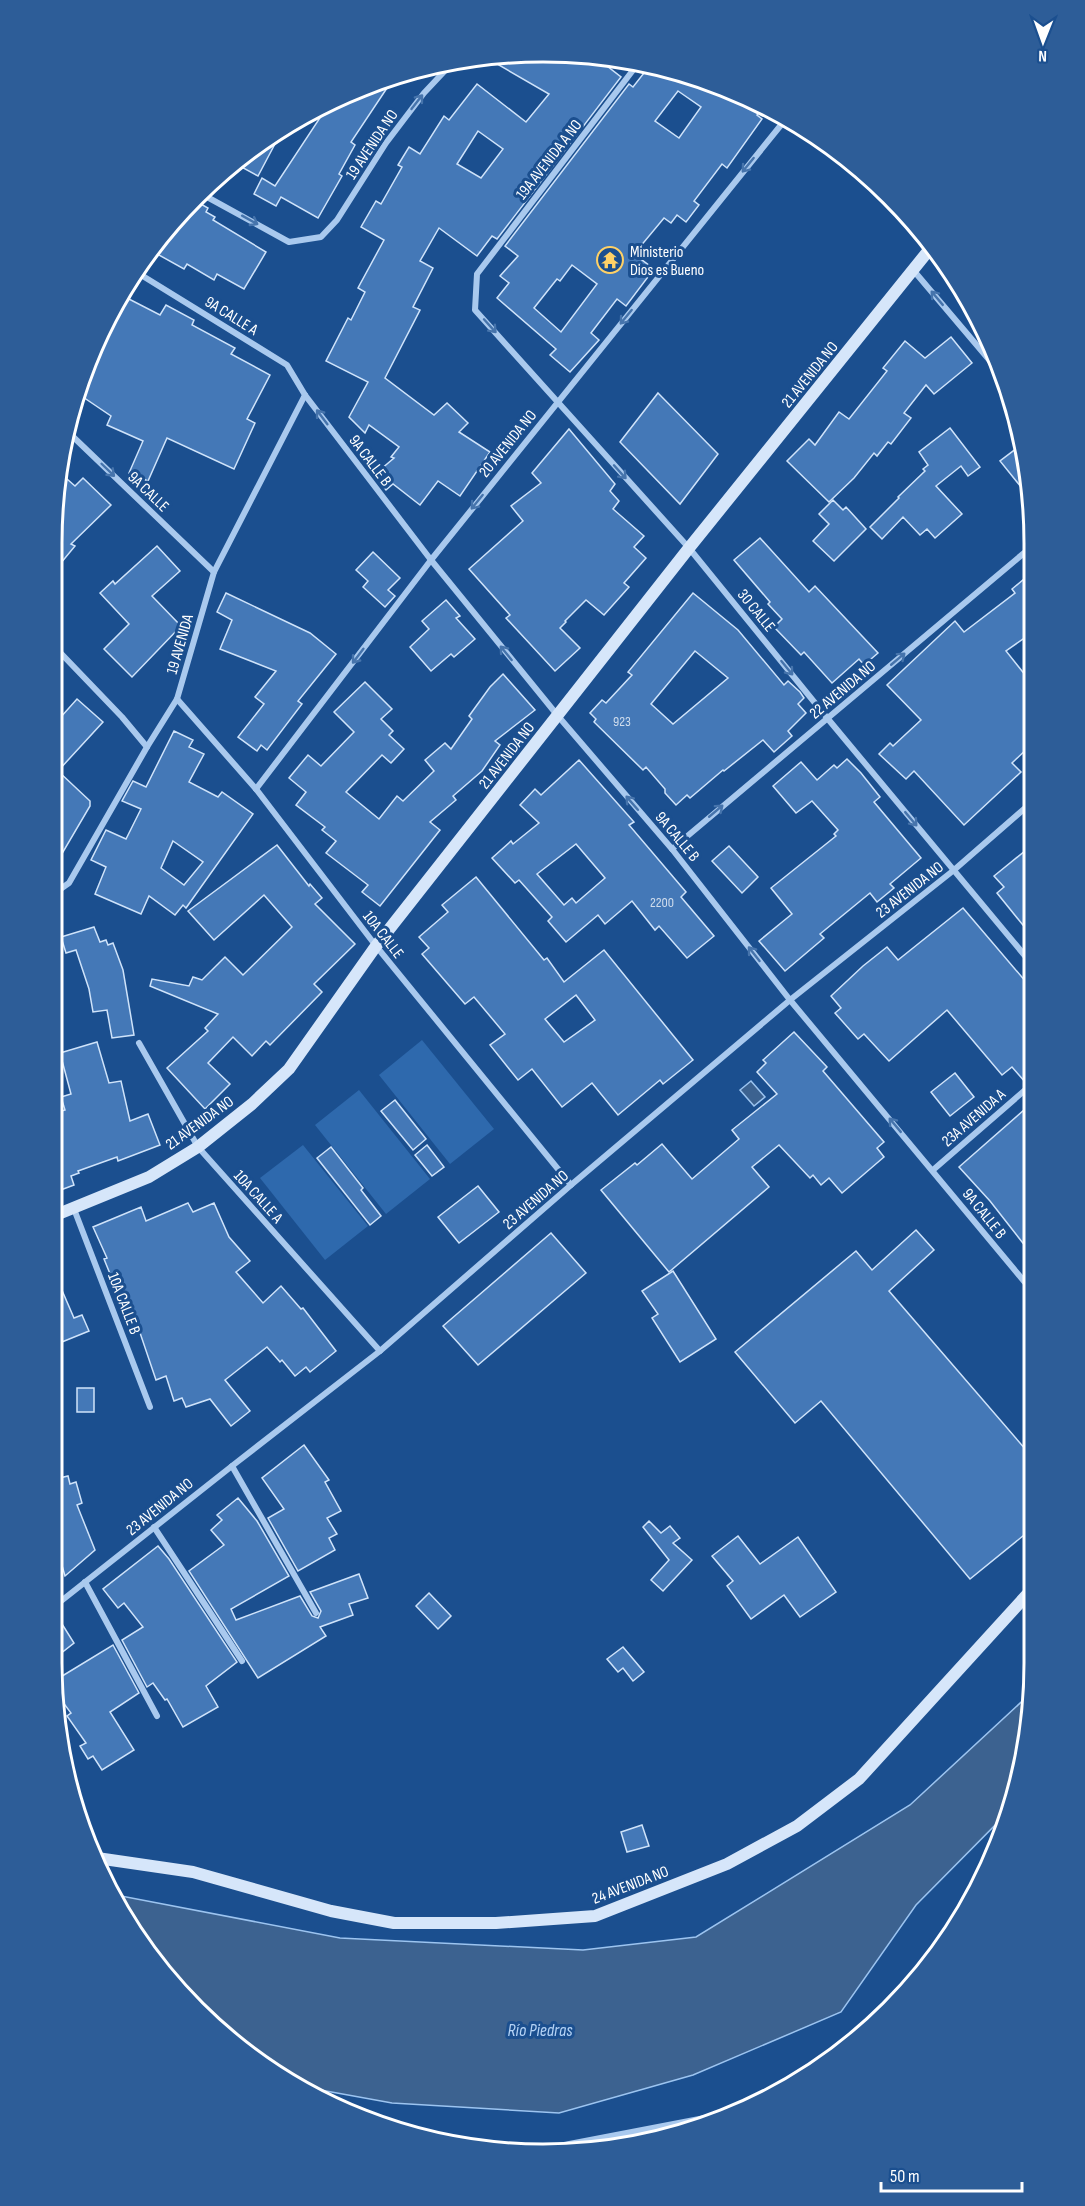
<svg xmlns="http://www.w3.org/2000/svg" width="1085" height="2206" font-family="'Sofia Sans Condensed',sans-serif">
	<style>
		.green { fill: #2e69ad }
		.water { fill: #3c6290; stroke: #9cc4f0; stroke-width: 1.5 }
		.building { fill: #4478b7; stroke: #cfe3fa; stroke-width: 1.5; fill-rule: evenodd }
		.lines { fill: none; stroke-linecap: round; stroke-linejoin: round }
		.street { stroke: #a9c9ee; stroke-width: 6 }
		.secondary { stroke: #d6e6fa; stroke-width: 12 }
		.oneway { stroke: #4674ac }
		.labels { text-anchor: middle; stroke-width: 6; stroke-linejoin: round; paint-order: stroke }
		.number-label { font-size: 14px; fill: #d0dded }
		.street-label { font-size: 16px; fill: #fff; stroke: #1b4f8f }
		.poi-label { font-size: 16px; fill: #fff; stroke: #1b4f8f; text-anchor: start }
		.water-label { font-size: 18px; font-style: italic; fill: #b5d3f5; stroke: #1b4f8f }
		.rim { fill: none; stroke: #fff; stroke-width: 3 }
	</style>
	<rect width="100%" height="100%" fill="#1b4f8f"/>
	<g class="green">
		<path d="M 422,1040 L 494,1129 L 450,1164 L 379,1075 Z"/>
		<path d="M 359,1090 L 430,1179 L 386,1214 L 315,1125 Z"/>
		<path d="M 303,1145 L 368,1226 L 325,1260 L 260,1178 Z"/>
	</g>
	<g class="water">
		<path d="M 751,1081 L 765,1097 L 754,1106 L 740,1090 Z"/>
		<path d="M 1031,1693 L 1024,1760 L 1009,1811 L 916,1905 L 841,2012 L 693,2075 L 559,2113 L 392,2103 L 293,2085 L 270,2072 L 153,1963 L 116,1895 L 340,1938 L 583,1950 L 696,1937 L 910,1805 Z"/>
	</g>
	<g class="building">
		<path d="M 543,51 L 594,56 L 621,77 L 497,239 L 492,236 L 477,256 L 439,228 L 420,261 L 433,268 L 413,307 L 420,310 L 385,378 L 434,415 L 447,403 L 468,423 L 459,432 L 490,452 L 460,496 L 438,481 L 420,505 L 393,484 L 386,490 L 374,475 L 394,458 L 391,457 L 399,447 L 369,425 L 365,433 L 349,417 L 368,382 L 326,361 L 348,318 L 351,320 L 365,292 L 358,288 L 384,240 L 361,227 L 376,201 L 381,204 L 402,167 L 398,165 L 409,147 L 420,154 L 444,116 L 449,120 L 477,84 L 526,122 L 549,94 L 485,57 ZM 478,131 L 503,149 L 481,178 L 457,164 Z"/>
		<path d="M 651,64 L 731,89 L 762,107 L 757,115 L 762,119 L 727,168 L 722,164 L 694,201 L 699,205 L 686,222 L 677,215 L 671,223 L 664,218 L 634,254 L 654,269 L 626,306 L 617,299 L 591,333 L 599,340 L 570,372 L 550,355 L 556,349 L 497,298 L 509,283 L 500,276 L 518,256 L 505,246 L 629,84 L 633,87 ZM 678,91 L 701,107 L 679,138 L 655,121 ZM 572,265 L 597,284 L 561,332 L 534,308 L 557,279 L 560,281 Z"/>
		<path d="M 395,76 L 351,142 L 355,145 L 339,174 L 342,176 L 318,218 L 281,197 L 276,206 L 254,194 L 262,178 L 275,186 L 331,101 L 355,88 Z"/>
		<path d="M 285,125 L 258,176 L 234,163 L 270,134 Z"/>
		<path d="M 192,199 L 208,208 L 206,212 L 215,217 L 213,220 L 266,252 L 244,289 L 217,274 L 214,280 L 187,264 L 184,269 L 150,250 Z"/>
		<path d="M 127,298 L 160,315 L 166,305 L 194,320 L 192,325 L 235,348 L 231,354 L 270,375 L 247,419 L 255,423 L 234,469 L 167,438 L 148,481 L 129,473 L 143,441 L 107,425 L 111,416 L 77,393 L 89,354 L 111,312 L 117,316 Z"/>
		<path d="M 951,337 L 972,363 L 934,394 L 926,385 L 904,413 L 911,418 L 891,444 L 888,442 L 877,456 L 874,453 L 854,478 L 829,502 L 787,461 L 809,439 L 815,445 L 839,412 L 849,419 L 887,371 L 883,368 L 905,341 L 925,358 Z"/>
		<path d="M 658,393 L 718,454 L 680,504 L 620,442 Z"/>
		<path d="M 950,428 L 980,467 L 968,476 L 961,466 L 936,486 L 962,514 L 935,538 L 927,529 L 920,535 L 903,517 L 882,539 L 870,527 L 899,498 L 898,497 L 925,471 L 923,469 L 928,465 L 919,452 Z"/>
		<path d="M 569,429 L 615,484 L 610,491 L 619,501 L 613,509 L 644,536 L 634,547 L 646,558 L 624,583 L 629,587 L 604,615 L 586,600 L 565,621 L 566,622 L 560,628 L 580,648 L 555,671 L 506,618 L 510,615 L 469,569 L 523,521 L 511,506 L 541,483 L 532,473 Z"/>
		<path d="M 1021,445 L 1030,478 L 1030,498 L 1000,461 Z"/>
		<path d="M 83,478 L 111,505 L 71,544 L 75,546 L 51,575 L 51,542 L 56,490 L 67,479 L 75,486 Z"/>
		<path d="M 833,500 L 843,510 L 846,507 L 866,529 L 834,561 L 813,541 L 829,524 L 819,514 Z"/>
		<path d="M 760,538 L 809,592 L 815,586 L 878,653 L 864,665 L 859,659 L 832,683 L 804,652 L 801,655 L 774,627 L 782,619 L 768,604 L 770,602 L 734,560 Z"/>
		<path d="M 157,546 L 180,571 L 152,596 L 181,626 L 132,677 L 104,649 L 129,624 L 100,593 L 113,581 L 115,584 Z"/>
		<path d="M 373,552 L 400,578 L 388,590 L 395,596 L 385,607 L 363,587 L 368,581 L 356,570 Z"/>
		<path d="M 1030,574 L 1030,634 L 1006,651 L 1030,681 L 1031,745 L 1012,763 L 1021,772 L 964,825 L 914,771 L 906,779 L 879,754 L 890,743 L 893,746 L 921,720 L 887,685 L 955,621 L 964,632 L 1015,593 L 1012,589 Z"/>
		<path d="M 226,593 L 310,633 L 336,654 L 298,701 L 302,704 L 267,750 L 261,745 L 257,751 L 238,737 L 264,704 L 255,697 L 276,671 L 220,649 L 232,620 L 217,612 Z"/>
		<path d="M 693,593 L 738,630 L 784,685 L 788,681 L 800,692 L 804,698 L 798,704 L 806,713 L 788,731 L 792,736 L 774,752 L 763,740 L 724,771 L 723,770 L 690,798 L 687,795 L 676,805 L 665,793 L 665,789 L 646,767 L 643,770 L 594,722 L 596,719 L 590,713 L 602,700 L 606,703 L 632,675 L 628,672 ZM 695,651 L 728,678 L 673,724 L 651,704 Z"/>
		<path d="M 446,600 L 460,616 L 456,618 L 475,639 L 454,657 L 451,654 L 431,671 L 410,647 L 429,629 L 422,621 Z"/>
		<path d="M 503,674 L 535,710 L 495,741 L 500,745 L 482,771 L 453,796 L 456,800 L 430,822 L 440,830 L 380,906 L 362,892 L 368,885 L 326,853 L 336,841 L 322,830 L 325,827 L 296,805 L 306,792 L 289,778 L 308,755 L 321,766 L 354,732 L 334,712 L 365,682 L 392,709 L 381,719 L 393,731 L 389,735 L 404,749 L 391,763 L 382,755 L 346,792 L 379,819 L 397,796 L 403,801 L 434,771 L 425,760 L 445,743 L 451,749 L 472,719 L 469,716 L 490,687 Z"/>
		<path d="M 77,699 L 103,722 L 58,771 L 90,801 L 90,806 L 63,852 L 51,838 L 51,728 Z"/>
		<path d="M 174,731 L 193,740 L 189,747 L 204,754 L 189,782 L 218,797 L 222,792 L 253,814 L 186,908 L 183,905 L 175,915 L 149,896 L 141,914 L 95,894 L 106,867 L 91,860 L 106,830 L 126,839 L 141,809 L 122,801 L 133,781 L 146,787 ZM 173,841 L 203,862 L 184,885 L 161,868 Z"/>
		<path d="M 847,759 L 861,773 L 880,797 L 874,802 L 921,858 L 890,884 L 894,888 L 877,902 L 870,893 L 820,934 L 824,938 L 785,971 L 759,941 L 792,914 L 771,888 L 836,836 L 834,834 L 838,830 L 812,801 L 796,813 L 773,786 L 801,762 L 817,780 L 834,765 L 837,768 Z"/>
		<path d="M 579,760 L 634,822 L 629,825 L 686,892 L 681,897 L 714,936 L 687,958 L 659,926 L 655,930 L 632,901 L 605,924 L 598,915 L 566,942 L 548,921 L 552,917 L 519,880 L 515,883 L 492,858 L 511,841 L 513,844 L 539,823 L 520,805 L 535,789 L 541,795 ZM 576,844 L 605,878 L 576,903 L 572,898 L 564,905 L 537,874 Z"/>
		<path d="M 277,845 L 309,886 L 310,884 L 322,898 L 315,904 L 355,944 L 314,984 L 322,992 L 270,1045 L 266,1041 L 252,1056 L 233,1037 L 208,1063 L 230,1084 L 205,1109 L 167,1068 L 208,1031 L 205,1028 L 218,1014 L 150,986 L 152,979 L 189,986 L 193,977 L 202,980 L 225,957 L 243,975 L 292,927 L 264,895 L 214,940 L 188,911 Z"/>
		<path d="M 729,846 L 758,877 L 742,893 L 712,861 Z"/>
		<path d="M 1031,846 L 1031,935 L 997,893 L 1004,887 L 994,876 Z"/>
		<path d="M 476,877 L 544,960 L 547,958 L 564,982 L 604,950 L 693,1060 L 663,1084 L 660,1080 L 618,1115 L 592,1083 L 562,1107 L 532,1069 L 518,1080 L 490,1045 L 505,1034 L 474,997 L 465,1004 L 422,954 L 429,948 L 419,937 L 448,912 L 442,905 ZM 576,995 L 595,1020 L 564,1042 L 545,1019 Z"/>
		<path d="M 963,908 L 1032,989 L 1032,1079 L 1026,1083 L 1012,1067 L 1002,1075 L 947,1010 L 889,1061 L 864,1034 L 858,1039 L 835,1013 L 841,1008 L 831,996 L 863,966 L 887,947 L 898,960 Z"/>
		<path d="M 94,927 L 100,942 L 106,940 L 108,945 L 113,943 L 123,970 L 134,1035 L 112,1038 L 107,1010 L 93,1012 L 89,989 L 76,950 L 66,953 L 61,937 Z"/>
		<path d="M 794,1032 L 827,1067 L 823,1071 L 884,1142 L 877,1148 L 884,1157 L 842,1193 L 829,1178 L 821,1185 L 813,1175 L 810,1178 L 779,1145 L 752,1167 L 769,1187 L 669,1272 L 601,1190 L 635,1163 L 637,1165 L 662,1144 L 692,1179 L 739,1139 L 732,1130 L 777,1094 L 757,1072 L 766,1063 L 763,1060 Z"/>
		<path d="M 97,1042 L 109,1083 L 121,1081 L 130,1121 L 148,1114 L 160,1145 L 118,1161 L 117,1157 L 78,1171 L 79,1173 L 71,1176 L 74,1185 L 58,1191 L 51,1171 L 51,1114 L 65,1110 L 61,1097 L 71,1094 L 60,1053 Z"/>
		<path d="M 955,1073 L 974,1097 L 950,1116 L 931,1092 Z"/>
		<path d="M 395,1100 L 426,1139 L 413,1150 L 381,1111 Z"/>
		<path d="M 1032,1103 L 1032,1231 L 1033,1256 L 990,1201 L 959,1167 Z"/>
		<path d="M 427,1145 L 444,1167 L 432,1176 L 415,1155 Z"/>
		<path d="M 331,1147 L 363,1188 L 361,1190 L 381,1216 L 370,1225 L 317,1158 Z"/>
		<path d="M 478,1186 L 499,1212 L 459,1243 L 438,1217 Z"/>
		<path d="M 188,1203 L 193,1212 L 214,1203 L 229,1237 L 250,1261 L 236,1272 L 263,1303 L 281,1286 L 301,1309 L 303,1308 L 336,1351 L 310,1372 L 306,1367 L 295,1376 L 282,1360 L 280,1362 L 267,1347 L 225,1380 L 250,1411 L 231,1426 L 210,1399 L 186,1407 L 182,1398 L 174,1401 L 166,1376 L 156,1380 L 134,1315 L 129,1316 L 117,1286 L 115,1286 L 104,1259 L 107,1258 L 93,1227 L 141,1207 L 146,1221 Z"/>
		<path d="M 916,1230 L 934,1250 L 889,1291 L 1033,1458 L 1034,1527 L 970,1579 L 821,1401 L 795,1423 L 735,1352 L 856,1251 L 872,1270 Z"/>
		<path d="M 551,1233 L 586,1273 L 478,1365 L 443,1326 Z"/>
		<path d="M 51,1265 L 74,1318 L 82,1315 L 89,1331 L 57,1344 L 51,1330 Z"/>
		<path d="M 673,1271 L 716,1339 L 680,1362 L 652,1318 L 658,1314 L 642,1291 Z"/>
		<rect x="77" y="1388" width="17" height="24"/>
		<path d="M 304,1445 L 329,1480 L 325,1482 L 341,1511 L 327,1518 L 337,1534 L 329,1538 L 335,1550 L 298,1571 L 268,1518 L 284,1509 L 262,1478 Z"/>
		<path d="M 68,1476 L 70,1484 L 76,1482 L 82,1503 L 77,1505 L 95,1550 L 65,1576 L 51,1527 L 51,1480 Z"/>
		<path d="M 238,1498 L 257,1521 L 289,1576 L 231,1609 L 236,1620 L 300,1596 L 312,1616 L 318,1618 L 321,1611 L 310,1592 L 359,1574 L 368,1598 L 349,1604 L 353,1615 L 320,1627 L 326,1636 L 258,1678 L 189,1571 L 224,1545 L 211,1530 L 222,1520 L 217,1515 Z"/>
		<path d="M 649,1521 L 661,1533 L 670,1526 L 680,1538 L 673,1543 L 692,1560 L 663,1591 L 651,1580 L 669,1560 L 643,1527 Z"/>
		<path d="M 738,1536 L 760,1564 L 798,1537 L 836,1592 L 800,1617 L 784,1595 L 751,1619 L 727,1586 L 733,1581 L 712,1556 Z"/>
		<path d="M 158,1546 L 169,1559 L 237,1662 L 206,1686 L 218,1707 L 183,1727 L 167,1699 L 165,1700 L 153,1683 L 147,1687 L 122,1640 L 143,1627 L 124,1603 L 118,1608 L 103,1589 Z"/>
		<path d="M 429,1593 L 451,1616 L 438,1629 L 416,1606 Z"/>
		<path d="M 62,1624 L 74,1643 L 51,1661 L 51,1632 Z"/>
		<path d="M 113,1645 L 139,1693 L 110,1712 L 134,1750 L 102,1770 L 93,1756 L 88,1759 L 80,1746 L 86,1743 L 67,1716 L 71,1713 L 56,1693 L 54,1681 Z"/>
		<path d="M 623,1647 L 644,1672 L 633,1681 L 623,1668 L 618,1672 L 607,1659 Z"/>
		<path d="M 642,1825 L 649,1846 L 627,1852 L 621,1832 Z"/>
	</g>
	<g class="lines">
		<g class="street">
			<path d="M 640,61 L 477,274 L 475,310 L 689,548 L 828,719 L 1031,963"/>
			<path d="M 198,192 L 289,242 L 321,237 L 337,220 L 386,143 L 424,93 L 455,60"/>
			<path d="M 133,270 L 287,365 L 305,395 L 431,560 L 558,716 L 672,849 L 790,1000 L 1033,1292"/>
			<path d="M 914,271 L 1002,375"/>
			<path d="M 66,430 L 214,572"/>
			<path d="M 51,643 L 122,717 L 147,747"/>
			<path d="M 177,699 L 256,789 L 376,946 L 571,1185"/>
			<path d="M 256,789 L 431,560 L 785,120"/>
			<path d="M 672,849 L 1030,548"/>
			<path d="M 51,888 L 59,890 L 69,883 L 147,747 L 177,699 L 214,572 L 305,395"/>
			<path d="M 139,1043 L 198,1147 L 380,1351"/>
			<path d="M 933,1170 L 1032,1084"/>
			<path d="M 74,1209 L 150,1407"/>
			<path d="M 232,1466 L 316,1613"/>
			<path d="M 154,1527 L 242,1661"/>
			<path d="M 85,1582 L 157,1716"/>
			<path d="M 51,1609 L 232,1466 L 380,1351 L 571,1185 L 790,1000 L 954,870 L 1031,803"/>
			<path d="M 65,1749 L 68,1754"/>
			<path d="M 740,2110 L 781,2089"/>
			<path d="M 534,2148 L 559,2146 L 736,2112"/>
		</g>
		<g class="secondary">
			<path d="M 51,1217 L 149,1177 L 198,1147 L 252,1104 L 289,1069 L 376,946 L 689,548 L 933,245"/>
			<path d="M 97,1858 L 193,1872 L 331,1911 L 394,1923 L 496,1923 L 595,1916 L 727,1864 L 797,1826 L 859,1779 L 1034,1587"/>
		</g>
	</g>
	<defs><path id="oneway-shaft" d="M-6 0H5M1.5-3L5.5 0L1.5 3" fill="none" stroke-width="1.6" stroke-linecap="round" stroke-linejoin="round" transform="scale(1.5)"/></defs>
	<g class="oneway">
		<use href="#oneway-shaft" transform="translate(417 102) rotate(-52)"/>
		<use href="#oneway-shaft" transform="translate(748 165) rotate(129)"/>
		<use href="#oneway-shaft" transform="translate(250 220) rotate(29)"/>
		<use href="#oneway-shaft" transform="translate(937 298) rotate(-130)"/>
		<use href="#oneway-shaft" transform="translate(626 317) rotate(129)"/>
		<use href="#oneway-shaft" transform="translate(490 326) rotate(48)"/>
		<use href="#oneway-shaft" transform="translate(322 417) rotate(-127)"/>
		<use href="#oneway-shaft" transform="translate(108 470) rotate(44)"/>
		<use href="#oneway-shaft" transform="translate(620 472) rotate(48)"/>
		<use href="#oneway-shaft" transform="translate(477 502) rotate(129)"/>
		<use href="#oneway-shaft" transform="translate(506 653) rotate(-129)"/>
		<use href="#oneway-shaft" transform="translate(358 656) rotate(127)"/>
		<use href="#oneway-shaft" transform="translate(898 659) rotate(-40)"/>
		<use href="#oneway-shaft" transform="translate(787 668) rotate(51)"/>
		<use href="#oneway-shaft" transform="translate(632 803) rotate(-131)"/>
		<use href="#oneway-shaft" transform="translate(716 811) rotate(-40)"/>
		<use href="#oneway-shaft" transform="translate(911 819) rotate(50)"/>
		<use href="#oneway-shaft" transform="translate(754 954) rotate(-128)"/>
		<use href="#oneway-shaft" transform="translate(895 1125) rotate(-130)"/>
	</g>
	<defs>
		<symbol id="temple-ring" viewBox="-11 -11 22 22"><circle r="9.5" fill="#1b4f8f" stroke="#ffd166" stroke-width="1.5"/><path d="M0-6L5-2H3V0L6.5 2.5H4V6H1.5V3h-3V6H-4V2.5H-6.5L-3 0V-2H-5Z" fill="#ffd166"/></symbol>
	</defs>
	<g fill-rule="evenodd">
		<use href="#temple-ring" x="595" y="245" width="30" height="30"/>
	</g>
	<g class="labels">
		<g class="number-label">
			<text x="622" y="726">923</text>
			<text x="662" y="907">2200</text>
		</g>
		<g class="street-label">
			<text transform="translate(371 144) rotate(-56)" y="6">19 AVENIDA NO</text>
			<text transform="translate(548 159) rotate(-52)" y="6">19A AVENIDA A NO</text>
			<text transform="translate(232 315) rotate(32)" y="6">9A CALLE A</text>
			<text transform="translate(809 374) rotate(-51)" y="6">21 AVENIDA NO</text>
			<text transform="translate(507 443) rotate(-51)" y="6">20 AVENIDA NO</text>
			<text transform="translate(371 460) rotate(53)" y="6">9A CALLE B</text>
			<text transform="translate(149 491) rotate(44)" y="6">9A CALLE</text>
			<text transform="translate(757 610) rotate(51)" y="6">30 CALLE</text>
			<text transform="translate(179 644) rotate(-74)" y="6">19 AVENIDA</text>
			<text transform="translate(842 689) rotate(-40)" y="6">22 AVENIDA NO</text>
			<text transform="translate(506 755) rotate(-52)" y="6">21 AVENIDA NO</text>
			<text transform="translate(678 836) rotate(50)" y="6">9A CALLE B</text>
			<text transform="translate(909 889) rotate(-38)" y="6">23 AVENIDA NO</text>
			<text transform="translate(384 934) rotate(52)" y="6">10A CALLE</text>
			<text transform="translate(973 1117) rotate(-41)" y="6">23A AVENIDA A</text>
			<text transform="translate(199 1122) rotate(-36)" y="6">21 AVENIDA NO</text>
			<text transform="translate(259 1196) rotate(48)" y="6">10A CALLE A</text>
			<text transform="translate(535 1199) rotate(-41)" y="6">23 AVENIDA NO</text>
			<text transform="translate(985 1213) rotate(51)" y="6">9A CALLE B</text>
			<text transform="translate(125 1303) rotate(69)" y="6">10A CALLE B</text>
			<text transform="translate(159 1506) rotate(-39)" y="6">23 AVENIDA NO</text>
			<text transform="translate(630 1884) rotate(-21)" y="6">24 AVENIDA NO</text>
		</g>
		<g class="poi-label">
			<text x="630" y="257">Ministerio<tspan x="630" dy="18">Dios es Bueno</tspan></text>
		</g>
		<g class="water-label">
			<text x="540" y="2036">Río Piedras</text>
		</g>
	</g>
	<path d="M0 0H1085V2206H0ZM543 62H543A481 481 0 0 1 1024 543V1663A481 481 0 0 1 543 2144H543A481 481 0 0 1 62 1663V543A481 481 0 0 1 543 62Z" fill="#2d5d98" fill-rule="evenodd"/>
	<path class="rim" d="M543 62H543A481 481 0 0 1 1024 543V1663A481 481 0 0 1 543 2144H543A481 481 0 0 1 62 1663V543A481 481 0 0 1 543 62Z"/>
	<g transform="translate(1043 42) rotate(181)" stroke="#1b4f8f" stroke-width="4.5" paint-order="stroke">
	<path d="M0-4.5L10 22L0 15L-10 22Z" fill="#ffffff"/>
	<text y="-9" font-size="16" font-weight="bold" text-anchor="middle" fill="#ffffff">N</text>
	</g>
	<path d="M881 2182v9h141v-9" fill="none" stroke="#ffffff" stroke-width="3"/>
	<text x="890" y="2182" font-size="18" fill="#ffffff" stroke="#1b4f8f" stroke-width="4.5" paint-order="stroke">50 m</text>
</svg>
